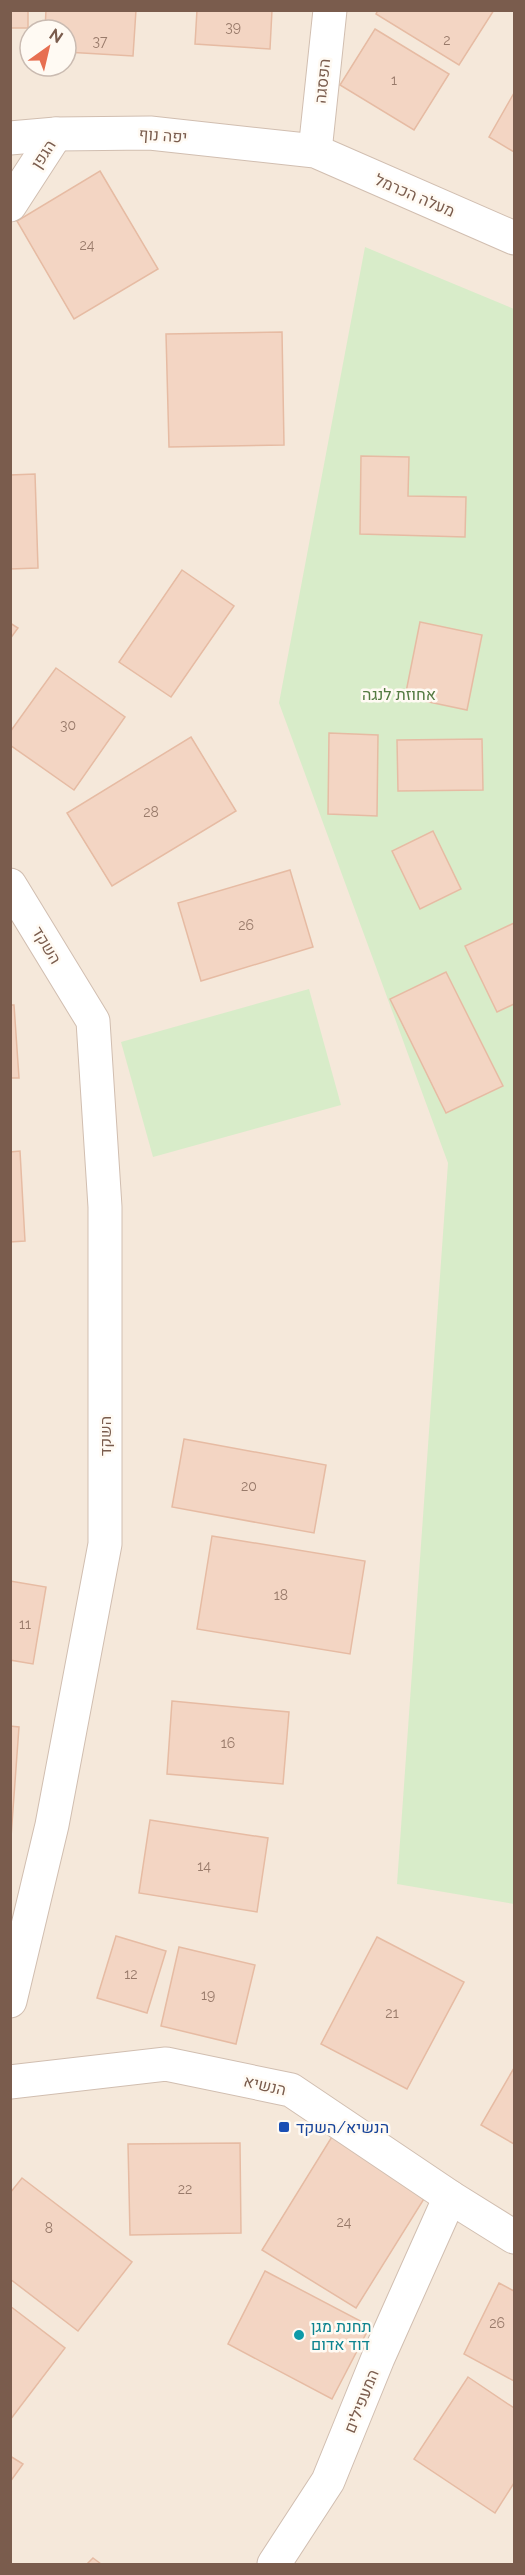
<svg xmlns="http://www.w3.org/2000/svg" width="525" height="2575" font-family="Raleway,Heebo,sans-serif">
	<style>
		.residential { fill: #f5e8da; fill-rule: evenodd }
		.green { fill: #d8ecc9 }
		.building { fill: #f3d5c3; stroke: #e6bba3; stroke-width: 1.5 }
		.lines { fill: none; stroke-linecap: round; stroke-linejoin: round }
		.street-casing { stroke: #d1beb0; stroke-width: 35 }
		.street { stroke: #fff; stroke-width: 33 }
		.transit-dot { fill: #1a4fb4; stroke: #fffaf3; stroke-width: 2 }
		.culture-dot { fill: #0f9aa8; stroke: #fffaf3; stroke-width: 2 }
		.labels { text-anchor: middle; stroke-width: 5; stroke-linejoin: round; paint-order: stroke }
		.number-label { font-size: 14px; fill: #987a6a }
		.street-label { font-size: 16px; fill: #7a5c4d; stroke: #fffaf3 }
		.park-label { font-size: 16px; fill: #537a41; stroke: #fffaf3 }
		.transit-label { font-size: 16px; fill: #164399; stroke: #fffaf3; text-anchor: start }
		.culture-label { font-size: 16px; fill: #0d838f; stroke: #fffaf3; text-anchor: start }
	</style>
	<rect width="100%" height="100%" fill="#fdf6ec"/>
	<path class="residential" d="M 11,11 L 514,11 L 514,2564 L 11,2564 ZM 30,30 L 66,30 L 66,66 L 30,66 Z"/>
	<g class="green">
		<path d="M 365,247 L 514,309 L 514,1904 L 397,1884 L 448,1163 L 279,703 Z"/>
		<path d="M 309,989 L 341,1105 L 153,1157 L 121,1042 Z"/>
	</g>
	<g class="building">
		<rect x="10" y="10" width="18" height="18"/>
		<path d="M 46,10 L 136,10 L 133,56 L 66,52 L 66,30 L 45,30 Z"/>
		<path d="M 197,10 L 272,10 L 270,49 L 195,44 Z"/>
		<path d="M 378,10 L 494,10 L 459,65 L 376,14 Z"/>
		<path d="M 375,29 L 449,74 L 414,130 L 340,85 Z"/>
		<path d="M 514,93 L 514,152 L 489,137 Z"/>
		<path d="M 100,171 L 158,269 L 74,319 L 17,221 Z"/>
		<path d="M 282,332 L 284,445 L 169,447 L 166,334 Z"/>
		<path d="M 361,456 L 409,457 L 408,496 L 466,497 L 465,537 L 360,534 Z"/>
		<path d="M 35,474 L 38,568 L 10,569 L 10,475 Z"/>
		<path d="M 182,570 L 234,606 L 171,697 L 119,662 Z"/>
		<path d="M 420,622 L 482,635 L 467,710 L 405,697 Z"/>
		<path d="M 10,623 L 18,628 L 10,639 Z"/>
		<path d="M 56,668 L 125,717 L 74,790 L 10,745 L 10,732 Z"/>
		<path d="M 329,733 L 378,735 L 377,816 L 328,814 Z"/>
		<path d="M 191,737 L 236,811 L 112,886 L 67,813 Z"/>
		<path d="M 482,739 L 483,790 L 398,791 L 397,740 Z"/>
		<path d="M 433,831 L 461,889 L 420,909 L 392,851 Z"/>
		<path d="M 290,870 L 313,947 L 201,981 L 178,903 Z"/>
		<path d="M 514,923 L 514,1004 L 497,1012 L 465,946 Z"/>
		<path d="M 446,972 L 503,1086 L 446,1113 L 390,999 Z"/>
		<path d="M 10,1005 L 14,1005 L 19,1078 L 10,1078 Z"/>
		<path d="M 20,1151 L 25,1241 L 10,1242 L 10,1152 Z"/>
		<path d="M 184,1439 L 326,1465 L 314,1533 L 172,1507 Z"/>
		<path d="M 212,1536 L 365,1561 L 350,1654 L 197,1629 Z"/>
		<path d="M 10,1581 L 46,1587 L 33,1664 L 10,1660 Z"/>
		<path d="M 172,1701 L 289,1712 L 283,1784 L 167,1774 Z"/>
		<path d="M 10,1726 L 19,1727 L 11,1837 L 10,1837 Z"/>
		<path d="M 150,1820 L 268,1838 L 257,1912 L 139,1893 Z"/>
		<path d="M 116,1936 L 166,1951 L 147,2013 L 97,1998 Z"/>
		<path d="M 377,1937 L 464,1982 L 407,2089 L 321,2044 Z"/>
		<path d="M 179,1947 L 255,1965 L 236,2044 L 161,2026 Z"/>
		<path d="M 514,2068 L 514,2144 L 481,2125 Z"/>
		<path d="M 333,2135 L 427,2194 L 356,2308 L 262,2250 Z"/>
		<path d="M 240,2143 L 241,2233 L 130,2235 L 128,2144 Z"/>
		<path d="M 22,2178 L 132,2262 L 78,2331 L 10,2279 L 10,2193 Z"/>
		<path d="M 265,2271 L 370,2326 L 332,2399 L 228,2344 Z"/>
		<path d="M 499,2283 L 514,2291 L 514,2381 L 464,2354 Z"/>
		<path d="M 10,2306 L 65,2348 L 10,2420 Z"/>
		<path d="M 468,2377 L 514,2408 L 514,2483 L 495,2513 L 414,2459 Z"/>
		<path d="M 10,2456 L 23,2464 L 10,2482 Z"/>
		<path d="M 93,2558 L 101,2564 L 87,2564 Z"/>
	</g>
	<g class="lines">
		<defs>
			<g id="street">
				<path d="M 10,138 L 56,134 L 150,133 L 315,151 L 514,238"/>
				<path d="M 315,151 L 330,10"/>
				<path d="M 10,205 L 56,134"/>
				<path d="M 10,885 L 93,1021 L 105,1207 L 105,1544 L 52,1825 L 10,2001"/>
				<path d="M 10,2082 L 166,2064 L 291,2090 L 450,2197 L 514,2237"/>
				<path d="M 274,2564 L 328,2481 L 378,2358 L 450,2197"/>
			</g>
		</defs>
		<use href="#street" class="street-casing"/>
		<use href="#street" class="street"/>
	</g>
	<rect class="transit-dot" x="278" y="2121" width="12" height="12" rx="3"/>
	<circle class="culture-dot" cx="299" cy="2335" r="6"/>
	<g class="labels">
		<g class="number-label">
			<text x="233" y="32">39</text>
			<text x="447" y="45">2</text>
			<text x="100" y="46">37</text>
			<text x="394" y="85">1</text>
			<text x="87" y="250">24</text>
			<text x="68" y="730">30</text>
			<text x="151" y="817">28</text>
			<text x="246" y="930">26</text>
			<text x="249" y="1491">20</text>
			<text x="281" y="1600">18</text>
			<text x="25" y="1629">11</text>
			<text x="228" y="1748">16</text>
			<text x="204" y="1871">14</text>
			<text x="131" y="1979">12</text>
			<text x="208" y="2000">19</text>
			<text x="392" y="2018">21</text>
			<text x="185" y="2194">22</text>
			<text x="344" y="2227">24</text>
			<text x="49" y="2233">8</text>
			<text x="497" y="2328">26</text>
		</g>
		<g class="street-label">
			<text transform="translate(322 81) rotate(-84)" y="6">הפסגה</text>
			<text transform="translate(163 135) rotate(4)" y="6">יפה נוף</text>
			<text transform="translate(43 154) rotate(-57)" y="6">הגפן</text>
			<text transform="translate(415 195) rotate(23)" y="6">מעלה הכרמל</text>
			<text transform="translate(47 945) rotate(59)" y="6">השקד</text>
			<text transform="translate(105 1436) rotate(-90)" y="6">השקד</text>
			<text transform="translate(265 2085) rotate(13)" y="6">הנשיא</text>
			<text transform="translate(361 2401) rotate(-68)" y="6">המעפילים</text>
		</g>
		<g class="park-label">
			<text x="399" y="700">אחוזת לנגה</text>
		</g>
		<g class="transit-label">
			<text x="296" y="2133">הנשיא/השקד</text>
		</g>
		<g class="culture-label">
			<text x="311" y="2332">תחנת מגן<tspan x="311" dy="18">דוד אדום</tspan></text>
		</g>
	</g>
	<rect width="525" height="2575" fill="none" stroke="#7a5c4d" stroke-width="24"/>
	<g transform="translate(48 48) rotate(34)"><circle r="28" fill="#fffaf3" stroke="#cabbb1" stroke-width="1.5"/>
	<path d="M0-4.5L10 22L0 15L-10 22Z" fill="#e76f51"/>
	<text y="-9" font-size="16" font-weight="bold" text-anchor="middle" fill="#7a5c4d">N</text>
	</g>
</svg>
